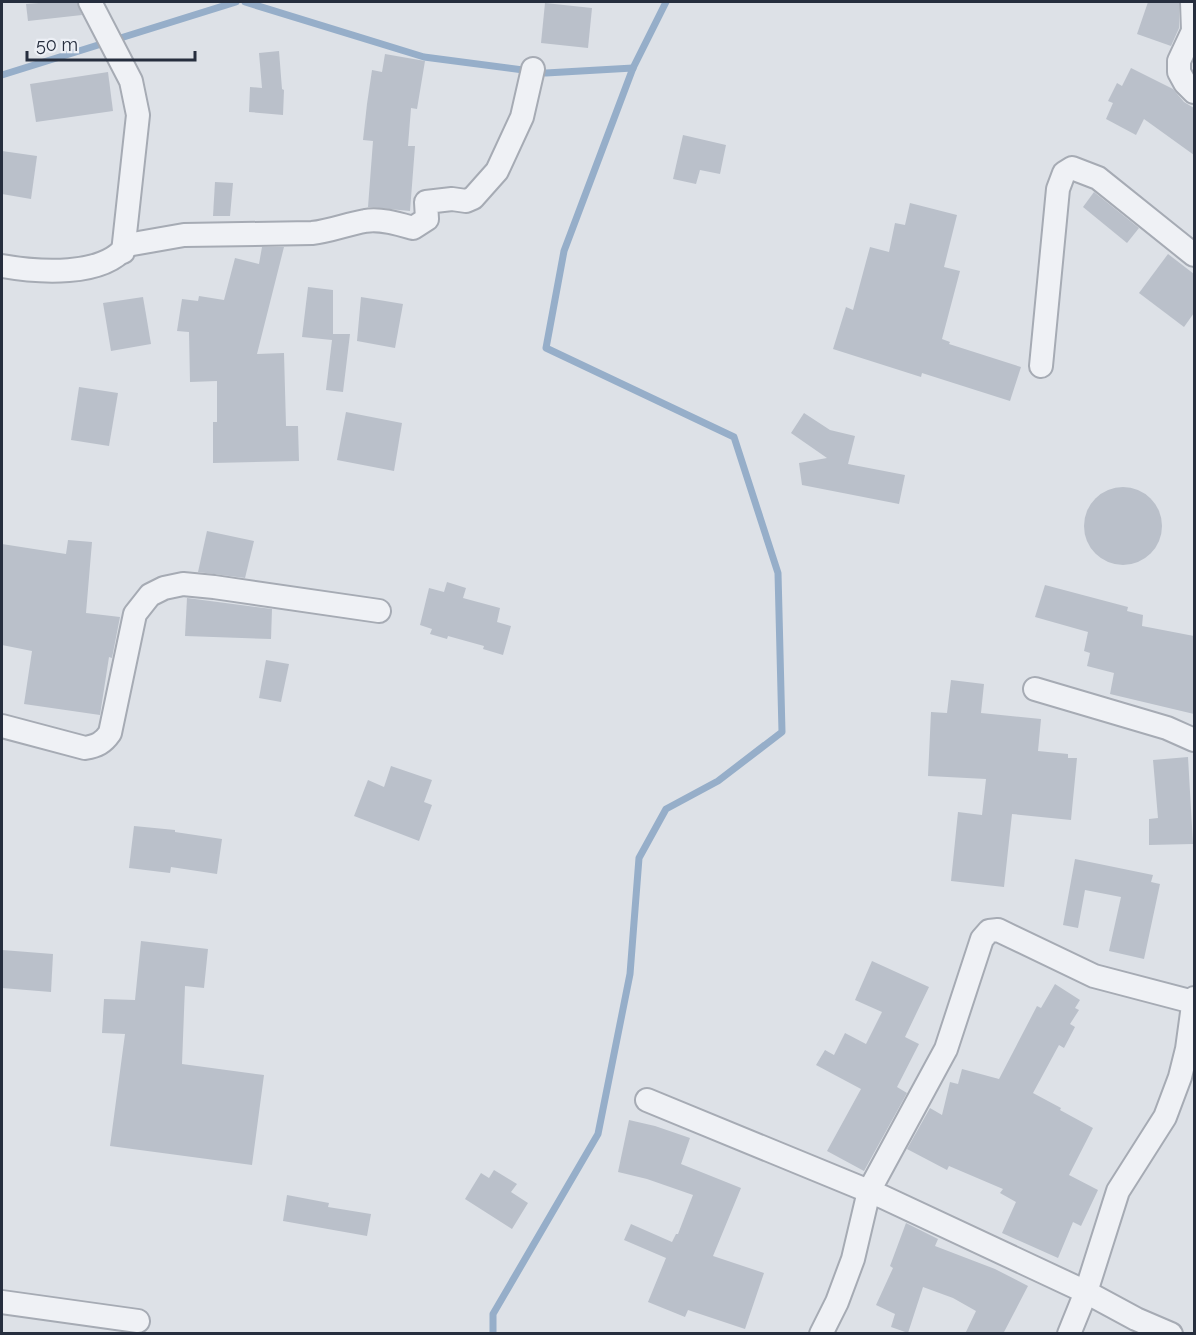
<svg xmlns="http://www.w3.org/2000/svg" width="1196" height="1335" font-family="Raleway,sans-serif">
	<style>
		.lines { fill: none; stroke-linecap: round; stroke-linejoin: round }
		.stream { stroke: #96aec9; stroke-width: 7 }
		.building { fill: #bac0ca }
		.street-casing { stroke: #a6abb4; stroke-width: 26 }
		.street { stroke: #eff1f5; stroke-width: 22 }
	</style>
	<rect width="100%" height="100%" fill="#dde1e7"/>
	<g class="lines">
		<g class="stream">
			<path d="M 245,2 L 424,57 L 546,73 L 633,68"/>
			<path d="M 2,75 L 236,2"/>
			<path d="M 493,1334 L 493,1314 L 598,1134 L 630,974 L 639,858 L 666,809 L 718,781 L 782,732 L 778,573 L 734,437 L 546,348 L 564,251 L 633,68 L 666,2"/>
		</g>
	</g>
	<g class="building">
		<path d="M 51,2 L 77,2 L 82,15 L 28,21 L 26,4 Z"/>
		<path d="M 1148,2 L 1173,2 L 1179,3 L 1179,28 L 1171,46 L 1137,34 Z"/>
		<path d="M 545,3 L 592,8 L 588,48 L 541,43 Z"/>
		<path d="M 279,51 L 282,89 L 284,90 L 283,115 L 249,112 L 250,87 L 262,88 L 259,53 Z"/>
		<path d="M 385,54 L 425,61 L 417,109 L 411,108 L 408,146 L 415,146 L 410,211 L 368,207 L 373,141 L 363,140 L 367,104 L 372,70 L 382,72 Z"/>
		<path d="M 1131,68 L 1173,89 L 1184,102 L 1194,108 L 1194,155 L 1144,119 L 1136,135 L 1106,119 L 1113,103 L 1108,101 L 1117,83 L 1122,86 Z"/>
		<path d="M 108,72 L 113,111 L 36,122 L 30,84 Z"/>
		<path d="M 683,135 L 726,145 L 720,174 L 700,170 L 696,184 L 673,179 Z"/>
		<path d="M 2,151 L 37,156 L 31,199 L 2,194 Z"/>
		<path d="M 215,182 L 233,183 L 230,216 L 213,216 Z"/>
		<path d="M 1094,192 L 1139,228 L 1127,243 L 1083,207 Z"/>
		<path d="M 910,203 L 957,215 L 944,267 L 960,271 L 942,339 L 950,342 L 949,344 L 1021,367 L 1010,401 L 922,373 L 921,377 L 833,349 L 846,307 L 853,310 L 870,247 L 889,252 L 895,223 L 905,225 Z"/>
		<path d="M 262,247 L 284,247 L 257,354 L 284,353 L 286,426 L 298,426 L 299,461 L 213,463 L 213,422 L 217,422 L 217,381 L 190,382 L 189,332 L 177,331 L 182,299 L 198,301 L 199,296 L 224,300 L 235,258 L 259,264 Z"/>
		<path d="M 1168,254 L 1194,274 L 1194,313 L 1184,327 L 1139,293 Z"/>
		<path d="M 308,287 L 333,290 L 333,334 L 350,334 L 343,392 L 326,390 L 332,340 L 302,337 Z"/>
		<path d="M 143,297 L 151,344 L 111,351 L 103,303 Z"/>
		<path d="M 361,297 L 403,304 L 395,348 L 357,341 Z"/>
		<path d="M 79,387 L 118,393 L 109,446 L 71,440 Z"/>
		<path d="M 346,412 L 402,423 L 394,471 L 337,460 Z"/>
		<path d="M 804,413 L 830,430 L 855,436 L 848,464 L 905,475 L 899,504 L 802,485 L 799,463 L 827,458 L 791,433 Z"/>
		<circle cx="1123" cy="526" r="39"/>
		<path d="M 207,531 L 254,541 L 245,578 L 198,572 Z"/>
		<path d="M 68,540 L 92,542 L 86,613 L 120,617 L 112,658 L 109,657 L 100,715 L 24,704 L 32,651 L 2,645 L 2,544 L 66,554 Z"/>
		<path d="M 447,582 L 466,588 L 463,598 L 500,608 L 497,622 L 511,626 L 503,655 L 483,649 L 484,646 L 448,636 L 447,639 L 430,634 L 432,629 L 420,625 L 429,588 L 444,592 Z"/>
		<path d="M 1045,585 L 1128,607 L 1127,611 L 1143,615 L 1142,626 L 1194,636 L 1194,714 L 1110,694 L 1114,673 L 1087,666 L 1090,653 L 1084,651 L 1088,632 L 1035,617 Z"/>
		<path d="M 187,598 L 272,609 L 271,639 L 185,636 Z"/>
		<path d="M 266,660 L 289,664 L 281,702 L 259,698 Z"/>
		<path d="M 951,680 L 984,684 L 981,713 L 1041,719 L 1038,751 L 1068,754 L 1068,758 L 1077,758 L 1071,820 L 1012,814 L 1004,887 L 951,881 L 958,812 L 982,815 L 986,779 L 928,776 L 931,712 L 947,713 Z"/>
		<path d="M 1188,757 L 1193,844 L 1149,845 L 1149,819 L 1158,818 L 1153,760 Z"/>
		<path d="M 391,766 L 432,780 L 424,802 L 432,805 L 419,841 L 354,816 L 368,780 L 384,787 Z"/>
		<path d="M 134,826 L 175,830 L 175,832 L 222,839 L 217,874 L 171,867 L 170,873 L 129,868 Z"/>
		<path d="M 1075,859 L 1153,875 L 1151,882 L 1160,884 L 1144,959 L 1109,951 L 1121,897 L 1085,890 L 1078,928 L 1063,925 Z"/>
		<path d="M 141,941 L 208,949 L 204,988 L 185,986 L 182,1064 L 264,1075 L 252,1165 L 110,1146 L 125,1034 L 102,1033 L 104,999 L 135,1000 Z"/>
		<path d="M 2,950 L 53,954 L 51,992 L 2,988 Z"/>
		<path d="M 872,961 L 929,987 L 905,1037 L 919,1044 L 897,1087 L 907,1093 L 864,1171 L 827,1151 L 861,1089 L 816,1065 L 825,1050 L 834,1055 L 845,1033 L 866,1044 L 882,1012 L 855,1000 Z"/>
		<path d="M 1055,984 L 1080,1000 L 1075,1008 L 1079,1010 L 1070,1024 L 1075,1027 L 1064,1048 L 1059,1045 L 1033,1093 L 1061,1108 L 1060,1110 L 1093,1128 L 1069,1175 L 1098,1190 L 1081,1226 L 1073,1222 L 1058,1258 L 1002,1233 L 1016,1202 L 1000,1193 L 1003,1189 L 949,1166 L 947,1170 L 907,1149 L 930,1108 L 942,1115 L 950,1082 L 958,1084 L 962,1069 L 999,1079 L 1037,1006 L 1041,1008 Z"/>
		<path d="M 629,1120 L 655,1126 L 690,1138 L 681,1164 L 741,1188 L 713,1256 L 764,1273 L 745,1329 L 688,1310 L 685,1317 L 648,1302 L 666,1258 L 624,1240 L 631,1224 L 672,1242 L 676,1234 L 678,1234 L 693,1195 L 647,1179 L 618,1172 Z"/>
		<path d="M 494,1170 L 517,1184 L 511,1192 L 528,1203 L 512,1229 L 465,1199 L 481,1173 L 489,1178 Z"/>
		<path d="M 287,1195 L 329,1203 L 328,1207 L 371,1214 L 367,1236 L 283,1221 Z"/>
		<path d="M 906,1223 L 938,1239 L 935,1246 L 995,1269 L 1028,1286 L 1003,1334 L 965,1334 L 976,1311 L 953,1298 L 923,1287 L 908,1333 L 891,1327 L 895,1314 L 876,1305 L 893,1268 L 890,1266 Z"/>
	</g>
	<g class="lines">
		<defs>
			<g id="street">
				<path d="M 90,2 L 131,81 L 138,115 L 123,252"/>
				<path d="M 1192,2 L 1193,31 L 1179,61 L 1179,72 L 1185,83 L 1194,92"/>
				<path d="M 2,266 C 36,272 104,278 127,245 L 184,235 L 312,233 C 331,231 347,224 365,221 C 380,218 399,224 413,228 L 427,219 L 426,202 L 452,199 L 466,201 L 473,198 L 497,171 L 522,117 L 533,69"/>
				<path d="M 1041,366 L 1058,189 L 1064,173 L 1072,168 L 1098,178 L 1194,255"/>
				<path d="M 1035,689 L 1167,728 L 1194,740"/>
				<path d="M 2,726 L 85,748 C 97,746 103,743 110,733 L 135,614 L 150,595 L 164,588 L 183,584 L 214,587 L 379,611"/>
				<path d="M 647,1100 L 883,1197 L 1086,1292 L 1136,1319 L 1171,1334"/>
				<path d="M 2,1302 L 138,1321"/>
				<path d="M 821,1334 L 837,1302 L 853,1259 L 869,1191 L 946,1049 L 982,939 L 989,931 L 998,930 L 1094,976 L 1193,1002"/>
				<path d="M 1069,1334 L 1086,1292 L 1118,1191 L 1165,1117 L 1180,1077 L 1187,1049 L 1194,998"/>
			</g>
		</defs>
		<use href="#street" class="street-casing"/>
		<use href="#street" class="street"/>
	</g>
	<rect width="1196" height="1335" fill="none" stroke="#262e3e" stroke-width="6"/>
	<path d="M27 51v9h168v-9" fill="none" stroke="#262e3e" stroke-width="3"/>
	<text x="36" y="51" font-size="18" fill="#262e3e" stroke="#eceff5" stroke-width="4.5" paint-order="stroke">50 m</text>
</svg>
